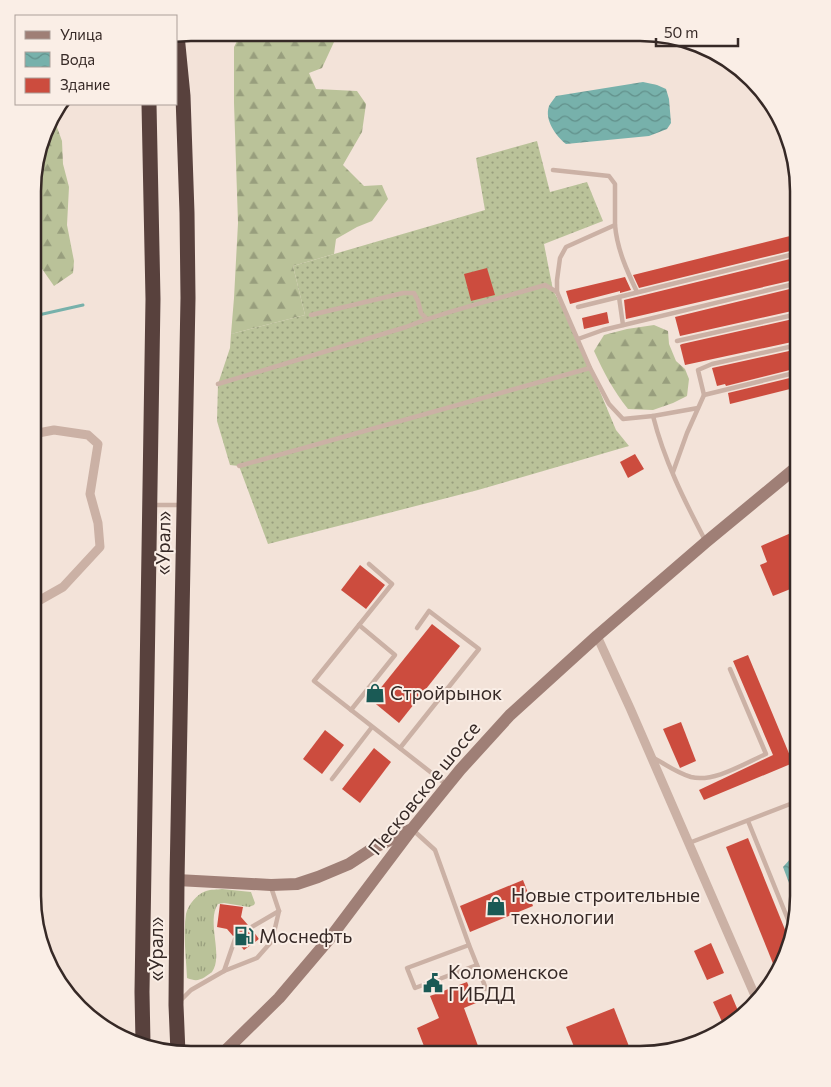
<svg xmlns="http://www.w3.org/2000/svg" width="831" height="1087" font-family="Commissioner,sans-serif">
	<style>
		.grass { fill: url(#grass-tufts) }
		.forest { fill: url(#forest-firs) }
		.garden { fill: url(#garden-dots) }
		.water { fill: url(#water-waves) }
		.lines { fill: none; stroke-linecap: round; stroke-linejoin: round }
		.stream { stroke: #77b1ab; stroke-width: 3 }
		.building { fill: #cc4c3e }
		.lane { stroke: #cbb1a5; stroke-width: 4.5 }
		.street { stroke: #cbb1a5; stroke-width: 9 }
		.secondary { stroke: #9f7f76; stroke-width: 12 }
		.highway { stroke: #58413d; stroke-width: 15 }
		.labels { text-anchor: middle; stroke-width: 4; stroke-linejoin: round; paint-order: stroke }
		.street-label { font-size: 19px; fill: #362926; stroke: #faeee6 }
		.poi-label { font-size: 19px; fill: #362926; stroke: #faeee6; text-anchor: start }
		.rim { fill: none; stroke: #362926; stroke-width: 2.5 }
	</style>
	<defs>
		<pattern id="grass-tufts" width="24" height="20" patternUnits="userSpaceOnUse" patternTransform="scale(1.25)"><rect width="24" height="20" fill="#bac299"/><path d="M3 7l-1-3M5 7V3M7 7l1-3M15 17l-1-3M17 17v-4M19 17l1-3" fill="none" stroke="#989e7d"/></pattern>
		<pattern id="forest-firs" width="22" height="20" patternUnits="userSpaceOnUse" patternTransform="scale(1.25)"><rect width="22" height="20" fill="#bac299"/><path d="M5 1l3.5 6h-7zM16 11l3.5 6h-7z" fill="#989e7d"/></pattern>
		<pattern id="garden-dots" width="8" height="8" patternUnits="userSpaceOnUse" patternTransform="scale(1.25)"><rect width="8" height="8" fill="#bac299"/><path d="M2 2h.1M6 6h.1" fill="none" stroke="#989e7d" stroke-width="1.8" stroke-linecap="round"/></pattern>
		<pattern id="water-waves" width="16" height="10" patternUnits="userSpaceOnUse" patternTransform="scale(1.25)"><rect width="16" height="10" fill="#77b1ab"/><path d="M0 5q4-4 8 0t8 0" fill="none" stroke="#62908b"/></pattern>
	</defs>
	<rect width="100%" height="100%" fill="#f3e3d9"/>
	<path class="grass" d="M 222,889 L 251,892 L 255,903 L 254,905 L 249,907 L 224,903 L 218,904 C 206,921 224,956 212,972 C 211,973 206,976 205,977 C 198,981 195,981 187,978 C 186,958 183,933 186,914 C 188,905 197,894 206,891 C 211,889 217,890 222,889 Z"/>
	<g class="forest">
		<path d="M 241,33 L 335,33 L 334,42 L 322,68 L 309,73 L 316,89 L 357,91 L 366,104 L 362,132 L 343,165 L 364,186 L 382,185 L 388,199 L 372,221 L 357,227 L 336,239 L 334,254 L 293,266 L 305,315 L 231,334 L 234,298 L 238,223 L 234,103 L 234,47 Z"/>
		<path d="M 54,111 L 54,119 L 62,141 L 63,164 L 69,187 L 67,225 L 74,261 L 73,273 L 54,286 L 40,266 L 36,231 L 34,228 L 34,170 Z"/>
		<path d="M 654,325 L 668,331 L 669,344 L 676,361 L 685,369 L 689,379 L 687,396 L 673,403 L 653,410 L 628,409 C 613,390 604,373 594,351 L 604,335 L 627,329 Z"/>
	</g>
	<path class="garden" d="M 537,141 L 550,192 L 587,182 L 603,221 L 544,244 L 553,290 L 578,339 L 616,430 L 629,446 L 478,490 L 268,544 L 239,466 L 230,465 L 217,421 L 218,384 L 230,348 L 231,334 L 305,315 L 293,266 L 485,210 L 476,158 Z"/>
	<g class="water">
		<path d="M 643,82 L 657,85 L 666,89 L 669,99 L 671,123 L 667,129 L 649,136 L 566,144 C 556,136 544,120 549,106 C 551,102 554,99 556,96 Z"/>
		<path d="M 798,853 L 798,907 L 783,867 L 792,857 Z"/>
	</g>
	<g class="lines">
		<path class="stream" d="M 34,316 L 83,305"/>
	</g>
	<g class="building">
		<path d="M 798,234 L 798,249 L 639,288 L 633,275 Z"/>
		<path d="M 798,257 L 798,279 L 626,319 L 624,300 Z"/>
		<path d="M 487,268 L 495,295 L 471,301 L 464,274 Z"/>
		<path d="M 625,277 L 631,290 L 620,293 L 620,291 L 570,304 L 566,291 Z"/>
		<path d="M 798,287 L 798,304 L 790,306 L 792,311 L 680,336 L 675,317 Z"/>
		<path d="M 607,312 L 609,323 L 584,329 L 582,318 Z"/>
		<path d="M 793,319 L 796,328 L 789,330 L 792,342 L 685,365 L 680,345 L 682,344 Z"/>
		<path d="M 798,349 L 798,368 L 726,386 L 725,384 L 717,386 L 712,368 Z"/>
		<path d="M 798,376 L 798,387 L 730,404 L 728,393 Z"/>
		<path d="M 635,454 L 644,469 L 628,478 L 620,462 Z"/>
		<path d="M 798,530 L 798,586 L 773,596 L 760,565 L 767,562 L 761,546 Z"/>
		<path d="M 360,565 L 385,585 L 366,609 L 341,590 Z"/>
		<path d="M 432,624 L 460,646 L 399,723 L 371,700 Z"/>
		<path d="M 748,655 L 793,763 L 704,800 L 699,790 L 773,755 L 733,661 Z"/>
		<path d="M 681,722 L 696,761 L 680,768 L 663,729 Z"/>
		<path d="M 325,730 L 344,745 L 322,774 L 303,759 Z"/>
		<path d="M 374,748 L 391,762 L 360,803 L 342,789 Z"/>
		<path d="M 748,838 L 788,937 L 776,971 L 726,847 Z"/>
		<path d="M 523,880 L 533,906 L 470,932 L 460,906 Z"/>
		<path d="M 220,904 L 243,907 L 241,917 L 248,925 L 246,930 L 250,932 L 253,931 L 259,939 L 244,950 L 238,943 L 239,939 L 238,936 L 235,935 L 233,936 L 227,929 L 217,927 Z"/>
		<path d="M 711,943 L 724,973 L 707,980 L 694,951 Z"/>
		<path d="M 467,982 L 476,1003 L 464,1008 L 481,1054 L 427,1054 L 417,1028 L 439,1018 L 430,996 Z"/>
		<path d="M 731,994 L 739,1013 L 724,1026 L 713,1002 Z"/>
		<path d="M 614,1008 L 632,1054 L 577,1054 L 566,1027 Z"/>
	</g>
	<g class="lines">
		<g class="lane">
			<path d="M 553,170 L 609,176 L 615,184 L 615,225 L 566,247 L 560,258 L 557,280 L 557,292 L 590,368 L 609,404 L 623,419 L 653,416 C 664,460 684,500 705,540"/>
			<path d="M 615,225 C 617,249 627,271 637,292"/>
			<path d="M 619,297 L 623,325"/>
			<path d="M 578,307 L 798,253"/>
			<path d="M 796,314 L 798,323"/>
			<path d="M 311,315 L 403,293 L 414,293 L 418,301 L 421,313 L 427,319"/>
			<path d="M 578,339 L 603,330 L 798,283"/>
			<path d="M 677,341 L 798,314"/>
			<path d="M 218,384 L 406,327 C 451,309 499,299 545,285 L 557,292"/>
			<path d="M 704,395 L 798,372"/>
			<path d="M 653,416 L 698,408"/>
			<path d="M 239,466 L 590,368"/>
			<path d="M 673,472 L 687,433 L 704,395 L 698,370 L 712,364 L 798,345"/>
			<path d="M 153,505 L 182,505"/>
			<path d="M 369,564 L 392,584 L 314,681 L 447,785"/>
			<path d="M 351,710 L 395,655 L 359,625"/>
			<path d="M 400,748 L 479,649 L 429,611 L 417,628"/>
			<path d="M 652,757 C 665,764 677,773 691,777 C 714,783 745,763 766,754 L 730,669"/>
			<path d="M 332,779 L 372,727"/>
			<path d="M 748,821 L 791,927"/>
			<path d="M 413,830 L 435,850 L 469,945 L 407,968 L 415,988 L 477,965 L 486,989"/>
			<path d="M 689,843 L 798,801"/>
			<path d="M 250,928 L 279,911"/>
			<path d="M 469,945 L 477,965"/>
			<path d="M 224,971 L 235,939"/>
			<path d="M 181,1000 L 191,990 L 224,971 L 257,958 L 272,941 L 279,911 L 271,887"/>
		</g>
		<g class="street">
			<path d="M 33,604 L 63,587 L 100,547 L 98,523 L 90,494 L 98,444 L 88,435 L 54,430 L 33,434"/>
			<path d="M 597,636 L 630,708 L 756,998"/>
		</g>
		<g class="secondary">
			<path d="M 177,880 L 271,885 L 297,884 L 318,877 L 349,864 L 375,847 L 410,830"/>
			<path d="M 223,1053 L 279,998 L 330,938 L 412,829 L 460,770 L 510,715 L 597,636 L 706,542 L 798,466"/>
		</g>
		<g class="highway">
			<path d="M 177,35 L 183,96 L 187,213 L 188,298 L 177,880 L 176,1005 L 178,1053"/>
			<path d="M 143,1043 L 142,992 L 153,299 L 149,104"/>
		</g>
	</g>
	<defs>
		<symbol id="shop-bare" viewBox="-9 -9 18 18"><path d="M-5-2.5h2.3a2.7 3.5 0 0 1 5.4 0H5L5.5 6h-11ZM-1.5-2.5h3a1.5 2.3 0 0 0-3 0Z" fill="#1a5a55" stroke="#faeee6" stroke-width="2.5" paint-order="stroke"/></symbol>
		<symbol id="fuel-bare" viewBox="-9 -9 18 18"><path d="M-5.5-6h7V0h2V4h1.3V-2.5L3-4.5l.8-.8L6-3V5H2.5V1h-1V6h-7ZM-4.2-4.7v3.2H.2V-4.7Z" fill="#1a5a55" stroke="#faeee6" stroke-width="2.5" paint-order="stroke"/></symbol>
		<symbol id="civic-bare" viewBox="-9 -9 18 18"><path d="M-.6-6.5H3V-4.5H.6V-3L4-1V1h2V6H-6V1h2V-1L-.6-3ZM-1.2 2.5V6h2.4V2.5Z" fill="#1a5a55" stroke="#faeee6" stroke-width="2.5" paint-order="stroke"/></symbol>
	</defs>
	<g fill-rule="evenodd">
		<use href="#shop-bare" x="361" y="679" width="28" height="28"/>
		<use href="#shop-bare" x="482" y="892" width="28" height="28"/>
		<use href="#fuel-bare" x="230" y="922" width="28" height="28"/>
		<use href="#civic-bare" x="419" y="969" width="28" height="28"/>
	</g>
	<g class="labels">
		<g class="street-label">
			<text transform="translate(163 543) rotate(-89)" y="7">«Урал»</text>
			<text transform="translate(424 788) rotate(-51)" y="7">Песковское шоссе</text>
			<text transform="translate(156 949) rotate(-90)" y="7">«Урал»</text>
		</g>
		<g class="poi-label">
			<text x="390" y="700">Стройрынок</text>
			<text x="511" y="902">Новые строительные<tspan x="511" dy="22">технологии</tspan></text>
			<text x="259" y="943">Моснефть</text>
			<text x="448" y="979">Коломенское<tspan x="448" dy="22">ГИБДД</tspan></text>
		</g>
	</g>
	<path d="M0 0H831V1087H0ZM191 41H640A150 150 0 0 1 790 191V896A150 150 0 0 1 640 1046H191A150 150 0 0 1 41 896V191A150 150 0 0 1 191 41Z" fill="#faeee6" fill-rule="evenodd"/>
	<path class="rim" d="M191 41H640A150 150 0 0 1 790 191V896A150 150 0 0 1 640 1046H191A150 150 0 0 1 41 896V191A150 150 0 0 1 191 41Z"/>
	<rect x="15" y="15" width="162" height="90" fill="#faeee6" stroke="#ac9f99"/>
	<rect x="25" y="31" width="25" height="8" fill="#9f7f76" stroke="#ac9f99"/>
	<text x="60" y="40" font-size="15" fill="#362926">Улица</text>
	<rect x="25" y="52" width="25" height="15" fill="url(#water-waves)" stroke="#ac9f99"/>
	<text x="60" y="65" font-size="15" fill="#362926">Вода</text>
	<rect x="25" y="78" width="25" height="15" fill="#cc4c3e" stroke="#ac9f99"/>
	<text x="60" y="90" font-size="15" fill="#362926">Здание</text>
	<path d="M656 38v8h82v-8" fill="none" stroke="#362926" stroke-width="2.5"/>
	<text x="664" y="38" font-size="15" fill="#362926" stroke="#faeee6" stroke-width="4" paint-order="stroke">50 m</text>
</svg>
